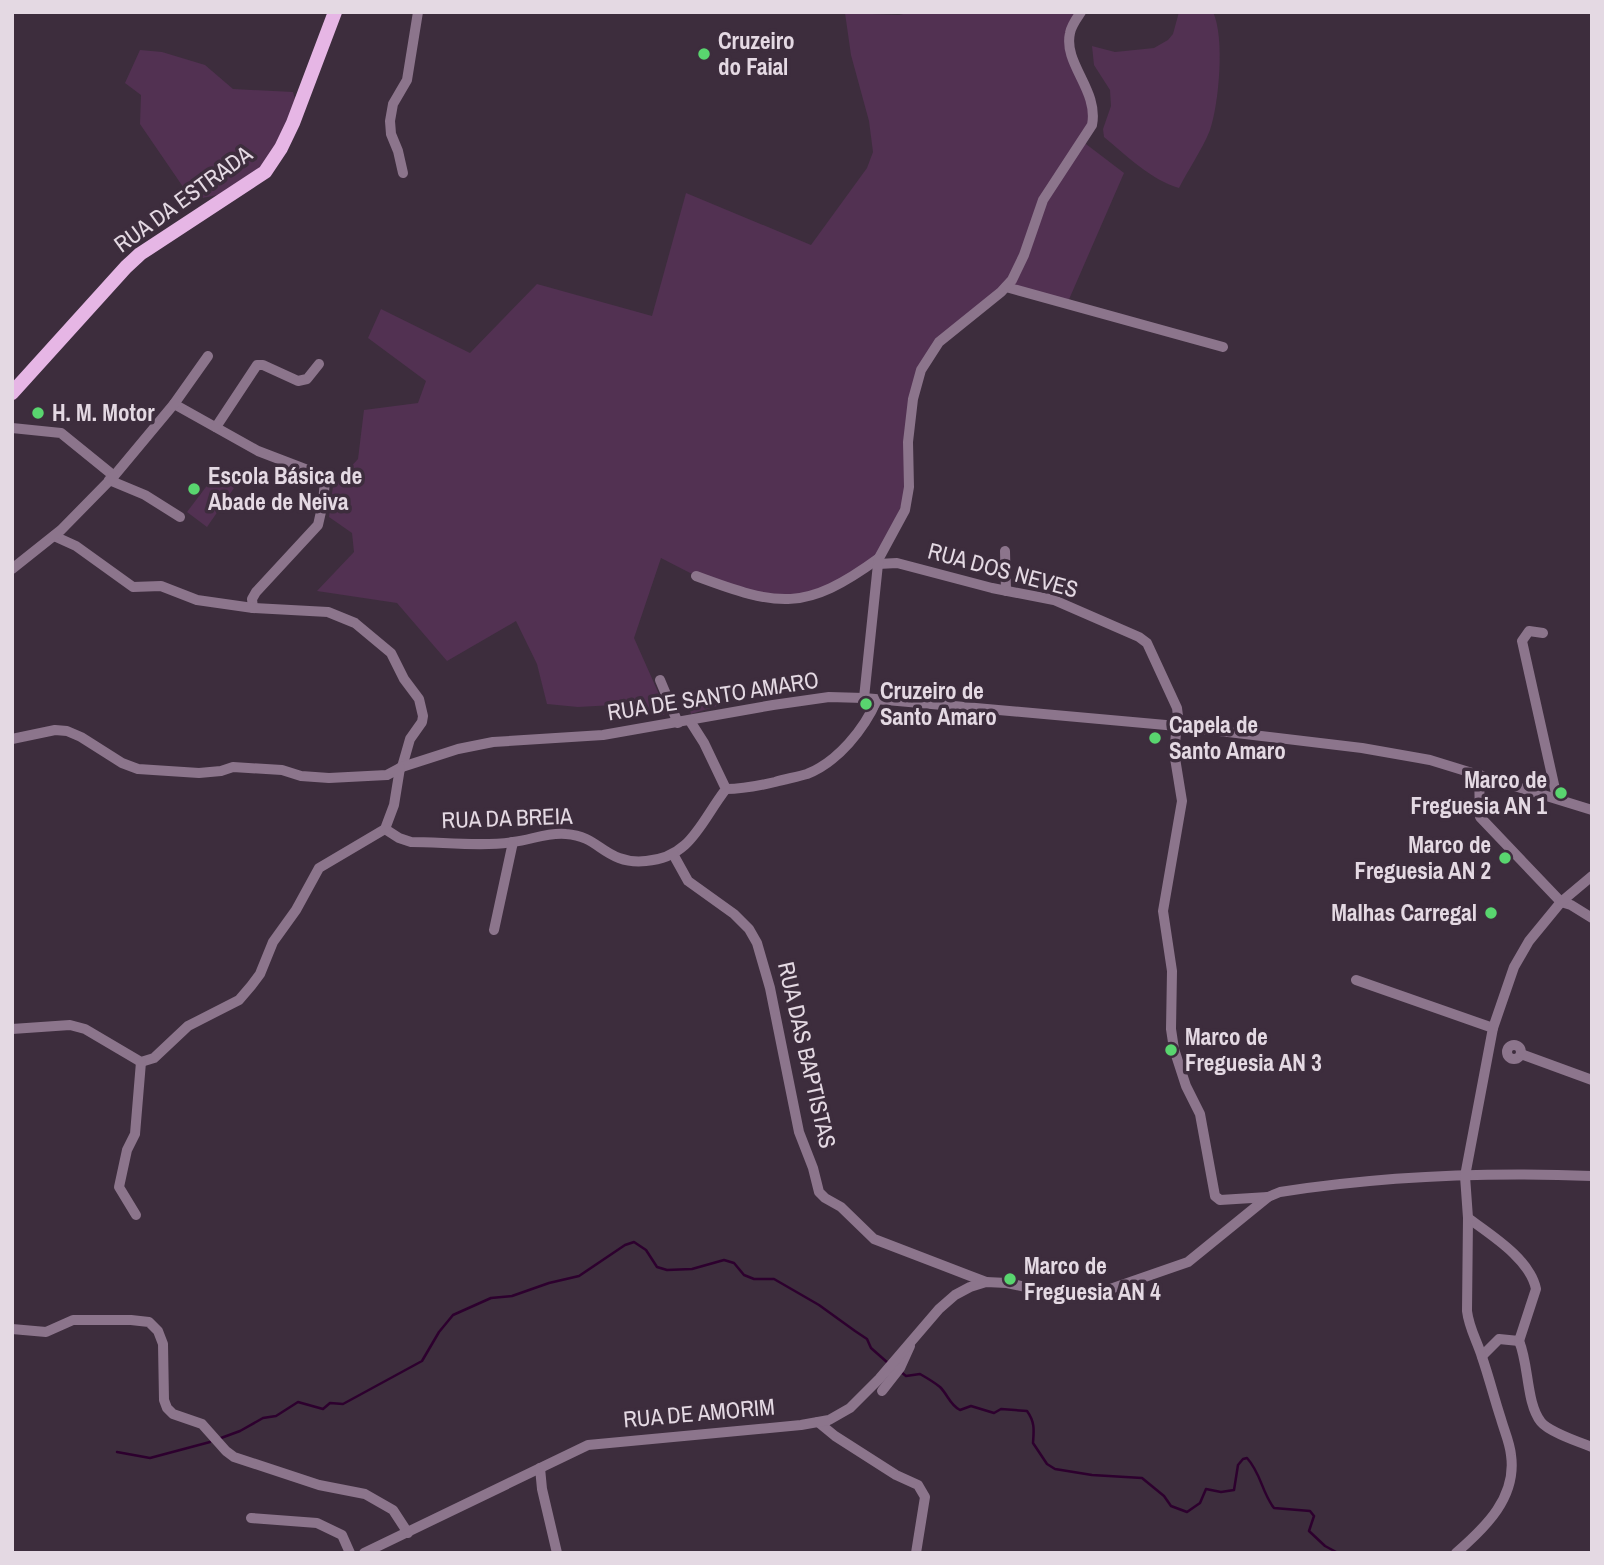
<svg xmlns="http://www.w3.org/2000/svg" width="1604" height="1565" font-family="'Archivo Narrow',sans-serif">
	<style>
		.green { fill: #523152 }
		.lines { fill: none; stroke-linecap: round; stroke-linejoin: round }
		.stream { stroke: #2d002e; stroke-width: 2.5 }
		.minor { stroke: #8c758c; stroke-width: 10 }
		.major { stroke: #e6b6e5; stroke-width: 14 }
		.poi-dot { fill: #59d56f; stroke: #3d2d3d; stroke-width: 2.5 }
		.labels { text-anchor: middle; stroke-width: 7; stroke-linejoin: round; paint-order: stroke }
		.poi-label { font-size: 23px; font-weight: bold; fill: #e4d9e3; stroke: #3d2d3d; text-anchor: start }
		.street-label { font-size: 23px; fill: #e4d9e3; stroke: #3d2d3d }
	</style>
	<rect width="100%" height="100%" fill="#3d2d3d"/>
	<g class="green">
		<path d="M 911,12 L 1081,12 L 1070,32 L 1071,53 L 1095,111 L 1082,141 L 1124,173 L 1067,304 L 1006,287 L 939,342 L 913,399 L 909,487 L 879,558 L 844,583 L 791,600 L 696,576 L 661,558 L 634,638 L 666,710 L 664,715 L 649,716 L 643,709 L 631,704 L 578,707 L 547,704 L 537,664 L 516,621 L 447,661 L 397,603 L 317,591 L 354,552 L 352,533 L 329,517 L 333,486 L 358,459 L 364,410 L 418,403 L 426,381 L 368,338 L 381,309 L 470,353 L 537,284 L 652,316 L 686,193 L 811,245 L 867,168 L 873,152 L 869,121 L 851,55 L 845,13 L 899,15 Z"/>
		<path d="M 1179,12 L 1213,12 C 1225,37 1219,104 1210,130 C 1202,150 1189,168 1179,188 C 1151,180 1126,155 1104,137 L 1103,129 L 1111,106 L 1110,90 L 1094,65 L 1092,46 L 1115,52 L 1154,48 L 1168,40 L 1173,34 Z"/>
		<path d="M 140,50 L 162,52 L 205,65 L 233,89 L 293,92 L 297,107 L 278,152 L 233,192 L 192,200 L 140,124 L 141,95 L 125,83 Z"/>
		<path d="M 215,475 L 234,488 L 207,527 L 187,512 Z"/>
		<path d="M 723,688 L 727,703 L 691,714 L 686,698 Z"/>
	</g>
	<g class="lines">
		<g class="stream">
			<path d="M 901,1372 L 906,1376 L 920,1374 C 927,1378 934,1382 940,1387 C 948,1395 950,1405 960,1410 L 971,1406 L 994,1413 L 1001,1409 L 1027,1411 C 1035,1422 1034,1430 1033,1443 L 1047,1464 L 1055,1469 L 1092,1475 L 1142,1478 L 1164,1496 L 1171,1506 L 1187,1512 L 1200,1503 L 1206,1489 L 1221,1492 L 1234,1490 L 1238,1465 L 1243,1459 L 1247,1458 C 1261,1473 1262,1493 1274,1508 L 1310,1511 L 1314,1516 L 1309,1531 L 1325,1546 L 1338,1553"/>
			<path d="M 221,1438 L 240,1431 L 263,1418 L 276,1416 L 298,1402 L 323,1409 L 330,1403 L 343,1404 L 422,1361 L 439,1332 L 453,1315 L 491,1298 L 512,1296 L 549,1283 L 579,1276 L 625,1245 L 634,1242 L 646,1250 L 657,1267 L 667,1270 L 692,1269 L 724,1260 L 734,1263 L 744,1275 L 754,1279 L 774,1279 L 819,1305 L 855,1331 L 867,1339 L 871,1348 L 888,1363"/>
			<path d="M 117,1452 L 150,1458 L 210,1442"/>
		</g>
		<g class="minor">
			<path d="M 403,173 L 398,151 L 391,134 L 390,121 L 393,104 L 407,80 L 418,12"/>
			<path d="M 1006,287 L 1223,347"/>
			<path d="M 174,404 L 258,451 L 318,474 L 325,480 L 323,503 L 318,525 L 256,592 L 252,599 L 253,608"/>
			<path d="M 216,427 L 257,365 L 263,365 L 298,381 L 307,379 L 319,364"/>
			<path d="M 12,428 L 61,433 L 114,476"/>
			<path d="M 109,480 L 145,495 L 180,517"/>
			<path d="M 54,536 L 76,546 L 133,587 L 161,586 L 197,600 L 253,608 L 328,612 L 355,623 L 391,653 L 404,679 L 419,699 L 423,716 L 422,722 L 410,739 L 402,767"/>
			<path d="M 1005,551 L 1006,591"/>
			<path d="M 878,564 L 897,563 L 992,588 L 1054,600 L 1139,637 L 1147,643 L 1177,708 L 1178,716 L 1174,752 L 1182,801 L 1163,911 L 1172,971 L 1171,1029 L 1174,1049 L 1186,1086 L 1200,1114 L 1215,1196 L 1220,1200 L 1268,1197"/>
			<path d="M 12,569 L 61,530 L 114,476 L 174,404 L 208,356"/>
			<path d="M 696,576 C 779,607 805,612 879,558"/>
			<path d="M 1543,633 L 1529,631 L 1522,641 L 1557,798"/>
			<path d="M 660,680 L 678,723"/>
			<path d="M 864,698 L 878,564 L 879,558 L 905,510 L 909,487 L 908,442 L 913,399 L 921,370 L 939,342 L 1001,292 L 1012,280 L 1024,255 L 1043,200 L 1092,125 C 1099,90 1063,64 1070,33 C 1071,26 1077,18 1081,12"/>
			<path d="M 12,739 L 55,730 L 67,731 L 81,737 L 122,763 L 138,769 L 199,773 L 221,771 L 233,767 L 282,770 L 301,776 L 329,778 L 387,775 L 402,767 L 458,749 L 493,742 L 603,735 L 773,705 L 829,697 L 864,698 L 1177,726 L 1362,748 L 1430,760 L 1592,810"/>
			<path d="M 1479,774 L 1480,817 L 1561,902 L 1571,905 L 1592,918"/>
			<path d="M 726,789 C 743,789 758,786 775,782 C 785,779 797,777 807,774 C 838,762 864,729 877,700"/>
			<path d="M 385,829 L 399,838 L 411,842 C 441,842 485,847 513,842 C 531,840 548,832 566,834 C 593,836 598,850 619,858 C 627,861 637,862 646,861 C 691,858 701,821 726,789 L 704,743 L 690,721"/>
			<path d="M 673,854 L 688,881 L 734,914 L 749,929 L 757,943 L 770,988 L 799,1132 L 813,1168 L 819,1192 L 825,1198 L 841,1207 L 874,1239 L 986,1282"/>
			<path d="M 494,930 L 513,842"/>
			<path d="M 1356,980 L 1493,1028"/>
			<path d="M 12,1029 L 70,1025 L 85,1029 L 141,1062 L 154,1058 L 188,1026 L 239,1000 L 251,986 L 260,974 L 273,942 L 296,910 L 319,868 L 385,829 L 394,805 L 400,768"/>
			<circle cx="1514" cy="1052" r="7"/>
			<path d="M 1521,1054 L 1592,1080"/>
			<path d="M 136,1215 L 119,1187 L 127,1150 L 135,1134 L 141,1062"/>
			<path d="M 1468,1218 C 1491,1235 1530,1259 1536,1289 L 1519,1341 L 1499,1339 L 1482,1356"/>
			<path d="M 12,1329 L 46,1332 L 73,1320 L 131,1320 L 149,1322 L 158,1331 L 163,1344 L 164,1400 L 167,1408 L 173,1414 L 202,1424 L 226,1451 L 234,1457 L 319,1485 L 365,1494 L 393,1510 L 408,1533"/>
			<path d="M 1519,1341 C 1529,1364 1526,1403 1541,1422 C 1549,1432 1579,1442 1592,1447"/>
			<path d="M 882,1391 L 900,1368 L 910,1346"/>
			<path d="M 818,1422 L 835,1436 L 896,1475 L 918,1485 L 925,1497 L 916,1553"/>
			<path d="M 540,1468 L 542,1489 L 557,1553"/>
			<path d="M 251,1518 L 317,1523 L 342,1535 L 350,1553"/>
			<path d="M 364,1553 L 588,1445 L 801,1425 L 829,1420 L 850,1408 L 879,1379 L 939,1309 L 955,1295 L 970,1287 L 986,1282 L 1007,1283 L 1071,1297 L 1090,1296 L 1188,1262 L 1268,1197 L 1280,1192 C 1383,1176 1488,1172 1592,1176"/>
			<path d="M 1456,1553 C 1486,1527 1517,1497 1511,1455 C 1510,1443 1504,1430 1501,1419 C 1494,1398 1489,1377 1482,1357 C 1477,1341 1469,1328 1467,1311 L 1468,1218 L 1465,1176 L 1493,1028 L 1514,967 L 1529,941 L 1561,902 L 1592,876"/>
		</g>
		<path class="major" d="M 12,393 L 126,267 L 140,254 L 265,172 L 281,148 L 293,123 L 335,12"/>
	</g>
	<g class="poi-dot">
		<circle cx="704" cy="54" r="7"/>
		<circle cx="38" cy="413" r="7"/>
		<circle cx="194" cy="489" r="7"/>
		<circle cx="866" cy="704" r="7"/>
		<circle cx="1155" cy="738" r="7"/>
		<circle cx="1561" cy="793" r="7"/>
		<circle cx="1505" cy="858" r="7"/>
		<circle cx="1491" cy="913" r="7"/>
		<circle cx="1171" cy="1050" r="7"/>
		<circle cx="1010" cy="1279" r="7"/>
	</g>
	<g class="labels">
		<g class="poi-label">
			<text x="718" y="49">Cruzeiro<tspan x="718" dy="26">do Faial</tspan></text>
			<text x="52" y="421">H. M. Motor</text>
			<text x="208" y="484">Escola Básica de<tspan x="208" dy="26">Abade de Neiva</tspan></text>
			<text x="880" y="699">Cruzeiro de<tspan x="880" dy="26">Santo Amaro</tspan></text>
			<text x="1169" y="733">Capela de<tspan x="1169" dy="26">Santo Amaro</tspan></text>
			<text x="1547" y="788" text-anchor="end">Marco de<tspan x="1547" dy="26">Freguesia AN 1</tspan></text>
			<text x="1491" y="853" text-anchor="end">Marco de<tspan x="1491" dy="26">Freguesia AN 2</tspan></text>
			<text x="1477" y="921" text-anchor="end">Malhas Carregal</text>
			<text x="1185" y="1045">Marco de<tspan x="1185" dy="26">Freguesia AN 3</tspan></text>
			<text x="1024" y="1274">Marco de<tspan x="1024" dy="26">Freguesia AN 4</tspan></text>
		</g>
		<g class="street-label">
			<text transform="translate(183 199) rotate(-36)" y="8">RUA DA ESTRADA</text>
			<text transform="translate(1003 570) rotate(15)" y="8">RUA DOS NEVES</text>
			<text transform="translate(713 696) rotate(-9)" y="8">RUA DE SANTO AMARO</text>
			<text transform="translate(507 818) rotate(-2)" y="8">RUA DA BREIA</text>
			<text transform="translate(807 1055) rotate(77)" y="8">RUA DAS BAPTISTAS</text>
			<text transform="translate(699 1413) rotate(-5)" y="8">RUA DE AMORIM</text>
		</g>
	</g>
	<rect width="1604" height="1565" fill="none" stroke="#e4d9e3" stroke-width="28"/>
</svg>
